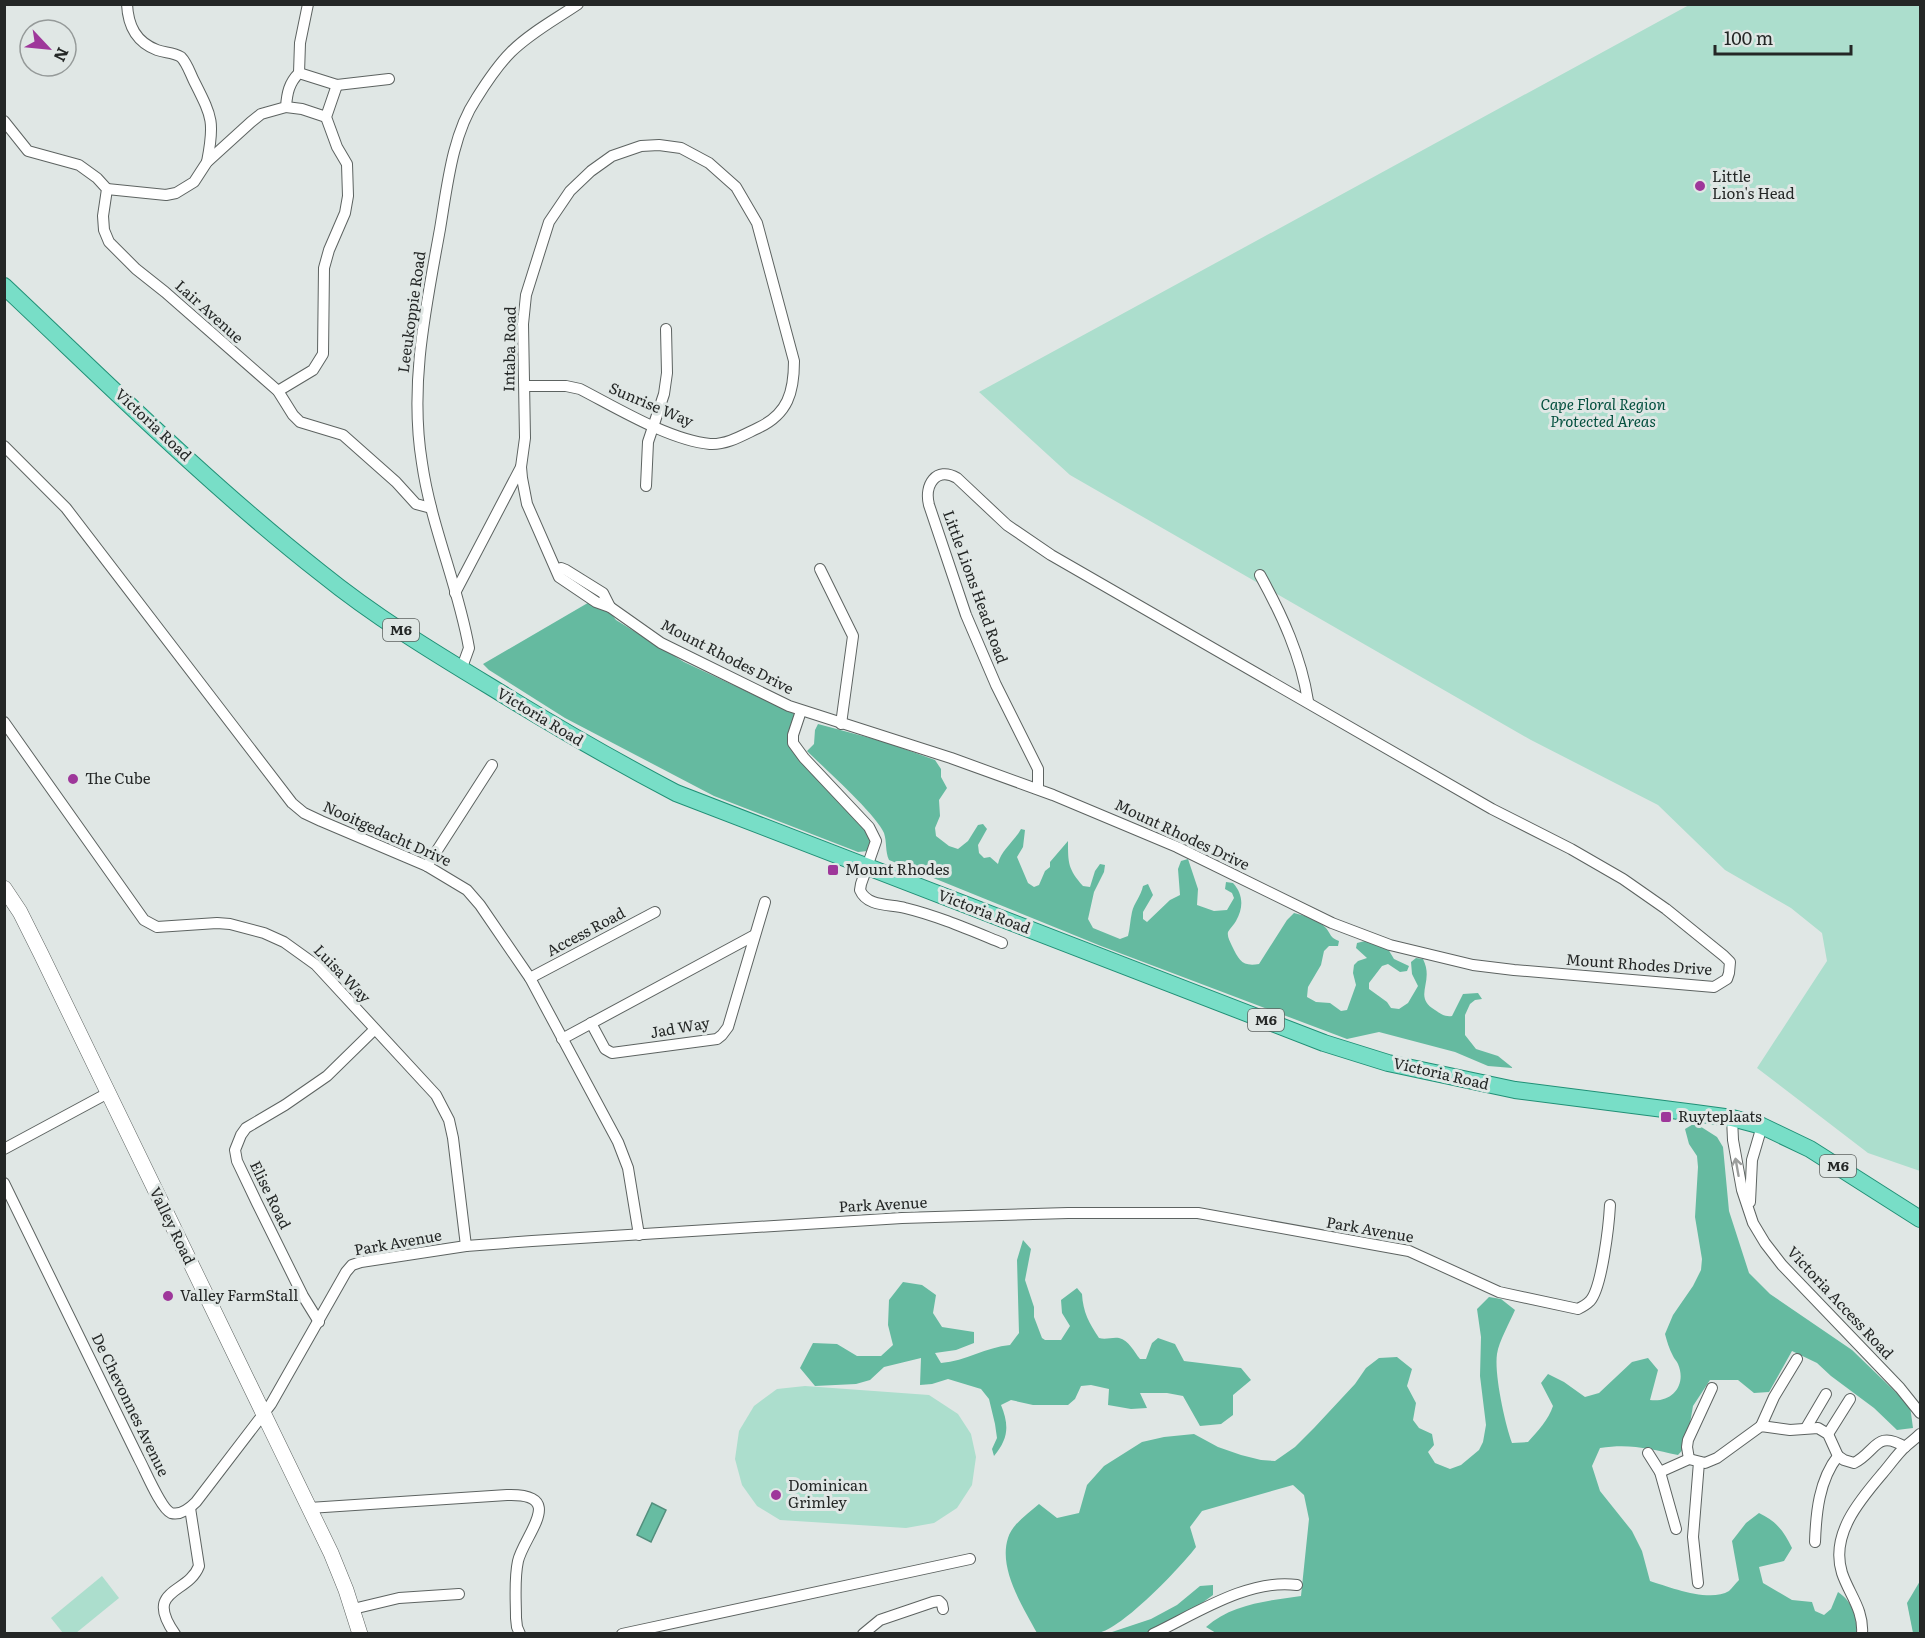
<svg xmlns="http://www.w3.org/2000/svg" width="1925" height="1638" font-family="Literata,serif">
	<style>
		.green { fill: #acdecd }
		.forest { fill: #65baa0 }
		.water { fill: #67bca2; stroke: #538f7d; stroke-width: 1.5 }
		.lines { fill: none; stroke-linecap: round; stroke-linejoin: round }
		.street-casing { stroke: #5d6361; stroke-width: 12 }
		.secondary-casing { stroke: #5d6361; stroke-width: 16 }
		.primary-casing { stroke: #209076; stroke-width: 18 }
		.street { stroke: #fff; stroke-width: 10 }
		.secondary { stroke: #fff; stroke-width: 15 }
		.primary { stroke: #78dec7; stroke-width: 16 }
		.oneway { stroke: #9c9e9d }
		.poi-dot { fill: #9e379a; stroke: #e0e7e5; stroke-width: 2 }
		.labels { text-anchor: middle; stroke-width: 6; stroke-linejoin: round; paint-order: stroke }
		.shield { fill: #e0e7e5; stroke: #5c615f; stroke-width: 1.5 }
		.shield-label { font-size: 14px; font-weight: bold; fill: #242726 }
		.poi-label { font-size: 15px; fill: #242726; stroke: #e0e7e5; text-anchor: start }
		.street-label { font-size: 15px; fill: #242726; stroke: #e0e7e5 }
		.park-label { font-size: 15px; font-style: italic; fill: #034f3e; stroke: #e0e7e5 }
	</style>
	<rect width="100%" height="100%" fill="#e0e7e5"/>
	<g class="green">
		<path d="M 1689,5 L 1920,5 L 1920,1171 L 1868,1153 L 1757,1068 L 1827,961 L 1822,933 L 1791,908 L 1725,870 L 1658,805 L 1531,740 L 1070,475 L 979,392 Z"/>
		<path d="M 805,1386 L 929,1395 L 958,1414 L 971,1434 L 976,1457 L 972,1485 L 957,1508 L 934,1523 L 906,1528 L 780,1520 L 757,1506 L 742,1485 L 735,1459 L 739,1431 L 754,1406 L 777,1389 Z"/>
		<path d="M 102,1576 L 119,1598 L 76,1633 L 63,1633 L 51,1618 Z"/>
	</g>
	<g class="forest">
		<path d="M 598,597 L 616,620 L 684,662 L 795,714 L 789,740 L 800,761 L 831,790 L 873,840 L 868,851 L 858,852 L 714,796 L 565,718 L 489,670 L 483,664 Z"/>
		<path d="M 818,724 L 885,742 L 935,760 L 941,769 L 941,777 L 947,788 L 939,800 L 940,816 L 935,828 L 936,836 L 949,846 L 958,849 L 968,841 L 978,825 L 983,824 L 987,829 L 978,845 L 979,853 L 984,858 L 990,857 L 998,864 C 1001,850 1014,842 1021,829 L 1025,830 L 1023,847 L 1017,857 L 1028,883 L 1034,887 L 1039,885 L 1045,871 L 1050,867 L 1050,862 L 1068,841 C 1068,863 1068,869 1083,886 L 1090,887 L 1095,871 L 1100,864 L 1105,865 L 1104,872 L 1094,892 L 1088,919 L 1093,928 L 1120,939 L 1128,936 C 1130,928 1130,921 1132,912 C 1134,903 1141,896 1143,886 L 1148,884 L 1153,895 L 1143,912 L 1143,919 L 1147,922 L 1170,900 L 1180,895 L 1178,869 L 1181,861 L 1188,859 L 1198,889 L 1197,905 L 1214,911 L 1227,910 L 1234,898 L 1232,893 L 1225,889 L 1226,882 L 1233,883 C 1243,894 1244,907 1236,921 C 1234,925 1230,928 1228,932 C 1227,937 1230,941 1232,946 C 1239,960 1242,967 1259,964 L 1287,920 L 1294,913 C 1303,915 1319,920 1326,928 C 1331,934 1330,938 1339,941 L 1338,946 L 1329,946 L 1324,951 L 1321,965 L 1308,987 L 1307,997 L 1316,1002 L 1330,1003 L 1341,1011 L 1347,1010 L 1356,985 L 1353,973 L 1354,965 L 1358,961 L 1367,958 L 1356,948 L 1357,943 L 1365,941 L 1376,943 L 1388,949 L 1394,959 L 1409,966 L 1407,971 L 1400,972 L 1388,964 L 1382,966 L 1369,983 L 1369,989 L 1387,1002 L 1391,1008 L 1399,1009 L 1408,1003 L 1418,986 L 1412,974 L 1411,962 L 1416,958 L 1423,959 C 1435,983 1412,996 1435,1010 C 1441,1014 1445,1017 1452,1016 L 1463,994 L 1478,993 L 1482,999 L 1475,1000 L 1470,1004 L 1465,1015 L 1465,1035 L 1476,1049 L 1498,1056 L 1513,1068 L 1488,1066 L 1455,1052 L 1379,1032 L 1347,1039 L 1101,946 L 889,860 C 885,851 887,842 884,833 C 876,814 824,768 807,751 L 814,744 L 815,730 Z"/>
		<path d="M 1695,1123 L 1717,1137 L 1723,1147 L 1729,1211 L 1749,1273 L 1770,1294 L 1852,1350 L 1910,1406 L 1913,1428 L 1897,1430 L 1874,1408 L 1831,1376 L 1817,1363 L 1792,1351 L 1769,1392 L 1754,1393 L 1738,1380 L 1710,1380 L 1693,1406 L 1686,1446 L 1678,1455 C 1650,1449 1630,1443 1600,1448 L 1592,1466 L 1600,1491 L 1632,1531 L 1642,1551 L 1650,1581 C 1669,1587 1710,1603 1729,1591 C 1732,1588 1736,1583 1739,1580 L 1732,1541 L 1746,1523 L 1759,1513 C 1776,1521 1784,1531 1792,1548 L 1784,1561 L 1759,1567 L 1763,1583 L 1792,1600 L 1812,1602 L 1815,1611 L 1824,1615 L 1831,1609 L 1838,1592 C 1853,1602 1856,1616 1857,1633 L 1216,1633 L 1206,1627 C 1232,1604 1267,1601 1301,1596 L 1309,1519 L 1304,1495 L 1293,1485 L 1202,1511 L 1190,1527 L 1196,1547 C 1181,1567 1122,1629 1098,1633 C 1082,1637 1055,1633 1037,1633 C 1023,1607 998,1569 1008,1538 C 1012,1524 1028,1514 1039,1504 L 1057,1518 L 1079,1513 L 1087,1485 L 1104,1466 L 1142,1442 L 1164,1437 L 1194,1434 L 1218,1447 L 1241,1455 L 1261,1460 L 1275,1461 L 1295,1447 L 1314,1428 L 1355,1384 L 1366,1368 L 1379,1358 L 1397,1357 L 1412,1369 L 1407,1386 L 1416,1403 L 1413,1420 L 1419,1428 L 1432,1434 L 1434,1445 L 1428,1452 L 1435,1463 L 1450,1469 L 1461,1465 L 1479,1450 L 1483,1442 L 1486,1425 L 1480,1376 L 1481,1337 L 1477,1309 L 1489,1297 L 1501,1299 L 1515,1310 C 1510,1322 1499,1341 1497,1354 C 1494,1374 1505,1424 1512,1443 L 1528,1442 C 1537,1432 1549,1419 1553,1406 L 1541,1383 L 1548,1374 L 1564,1382 L 1585,1397 L 1599,1393 L 1632,1362 L 1648,1358 L 1658,1370 L 1650,1400 C 1672,1403 1687,1385 1678,1364 C 1677,1361 1674,1359 1673,1356 C 1669,1349 1667,1341 1665,1334 L 1673,1315 L 1693,1286 L 1701,1270 L 1702,1259 L 1695,1217 L 1698,1167 L 1697,1156 L 1689,1144 L 1685,1129 Z"/>
		<path d="M 1023,1240 L 1031,1249 L 1025,1280 L 1034,1307 L 1034,1317 L 1042,1338 L 1045,1340 L 1061,1340 L 1070,1326 L 1062,1313 L 1061,1300 L 1077,1288 L 1082,1294 C 1083,1312 1089,1323 1099,1338 C 1106,1340 1112,1337 1119,1338 C 1129,1340 1134,1352 1140,1359 L 1146,1359 L 1152,1343 L 1158,1338 L 1175,1344 L 1184,1361 L 1241,1368 L 1251,1380 L 1233,1395 L 1233,1415 L 1221,1424 L 1200,1426 L 1183,1396 L 1167,1393 L 1140,1393 L 1147,1408 L 1131,1409 L 1108,1405 L 1109,1389 L 1091,1385 L 1081,1386 L 1075,1399 L 1068,1405 L 1033,1405 L 1011,1400 L 1001,1405 C 1009,1425 1009,1438 994,1456 L 992,1449 L 997,1438 L 995,1424 L 989,1399 L 981,1389 L 948,1379 L 932,1384 L 920,1385 L 921,1358 L 884,1367 L 870,1380 L 856,1384 L 815,1386 L 800,1368 L 813,1343 L 837,1344 L 857,1356 L 881,1356 L 893,1345 L 888,1325 L 889,1300 L 903,1282 L 922,1285 L 936,1295 L 933,1313 L 942,1327 L 974,1332 L 974,1343 L 956,1350 L 935,1353 L 941,1363 C 966,1361 986,1347 1010,1345 L 1019,1333 L 1017,1260 Z"/>
		<path d="M 1920,1581 L 1920,1633 L 1913,1633 L 1907,1603 Z"/>
		<path d="M 1213,1585 L 1213,1595 C 1195,1608 1167,1631 1144,1633 C 1132,1635 1119,1633 1106,1634 L 1151,1619 L 1177,1605 L 1200,1586 Z"/>
	</g>
	<path class="water" d="M 652,1503 L 666,1510 L 651,1542 L 637,1535 Z"/>
	<g class="lines">
		<defs>
			<g id="street">
				<path d="M 127,4 C 128,26 136,42 157,50 C 165,53 173,52 181,57 C 187,63 190,73 194,81 C 212,117 215,121 207,162"/>
				<path d="M 299,73 L 300,43 L 308,4"/>
				<path d="M 286,107 L 302,109 L 326,117"/>
				<path d="M 4,121 L 28,151 L 79,165 L 97,178 L 107,189 L 103,216 L 104,230 L 109,242 L 136,269 L 165,292 L 278,391 L 293,415 L 300,422 L 343,435 L 396,482 L 416,504 L 431,508"/>
				<path d="M 107,189 L 166,195 L 176,193 L 194,182 L 207,162 L 251,122 L 261,114 L 286,107 C 287,93 289,83 299,73 L 337,85 L 389,79"/>
				<path d="M 524,386 L 566,386 L 580,389 C 617,408 669,440 710,444 C 727,445 743,435 758,428 C 788,414 794,392 794,361 L 757,223 L 736,187 L 709,163 L 681,148 L 659,145 L 641,146 L 612,156 L 591,171 L 570,191 L 549,222 L 526,295 L 523,324 L 525,438 L 521,467 L 522,478 L 527,504 L 559,577 L 596,602 L 610,607 L 661,643 L 789,706 L 951,758 L 1053,795 L 1177,847 L 1332,923 L 1390,945 L 1473,965 L 1514,970 L 1714,987 L 1727,979 L 1729,973 L 1730,962 L 1724,956 L 1666,909 L 1623,879 L 1571,849 L 1492,809 L 1051,555 L 1007,525 L 957,478 C 936,466 924,485 929,505 L 966,615 L 996,685 L 1038,769 L 1038,789"/>
				<path d="M 278,391 L 313,370 L 323,354 L 324,268 L 329,250 L 345,213 L 348,196 L 347,164 L 337,147 L 326,117 L 337,85"/>
				<path d="M 4,446 L 66,508 L 292,803 L 304,813 L 321,821 L 427,866 L 467,890 L 480,905 L 530,978 L 618,1142 L 628,1168 L 639,1235"/>
				<path d="M 646,486 L 648,442 L 664,394 L 667,373 L 666,329"/>
				<path d="M 557,569 L 561,568 L 566,570 L 603,593 L 610,607"/>
				<path d="M 820,569 L 853,636 L 841,724"/>
				<path d="M 1260,575 C 1282,615 1301,656 1308,701"/>
				<path d="M 455,593 L 521,467"/>
				<path d="M 461,670 L 469,648 C 458,585 431,526 422,463 C 409,384 426,307 440,229 C 447,188 452,135 476,99 C 486,83 498,65 511,52 C 530,33 556,19 578,4"/>
				<path d="M 801,711 L 793,735 L 793,743 L 804,758 L 869,827 L 876,841 L 861,884 L 860,890 C 867,907 890,904 905,908 C 938,916 970,930 1002,943"/>
				<path d="M 4,722 L 144,920 L 157,927 L 217,923 L 230,924 L 264,933 L 284,942 L 316,965 L 436,1095 L 449,1120 L 453,1138 L 466,1246"/>
				<path d="M 427,866 L 492,765"/>
				<path d="M 530,978 L 655,912"/>
				<path d="M 591,1023 L 605,1049 L 612,1053 L 717,1039 L 722,1035 L 728,1027 L 765,902"/>
				<path d="M 562,1039 L 753,936"/>
				<path d="M 1732,1118 L 1733,1140 L 1742,1190 L 1753,1223 L 1765,1243 L 1782,1265 L 1900,1388 L 1920,1413"/>
				<path d="M 4,1149 L 108,1093"/>
				<path d="M 4,1183 L 139,1459 C 145,1470 161,1509 171,1513 C 181,1516 190,1508 196,1502 L 271,1404 L 346,1272 L 352,1265 L 361,1262 L 466,1246 L 532,1241 L 902,1218 L 1068,1213 L 1198,1213 L 1409,1251 L 1499,1292 L 1578,1309 C 1582,1307 1587,1304 1590,1301 C 1602,1288 1609,1224 1610,1205"/>
				<path d="M 1750,1202 L 1752,1160 L 1762,1126"/>
				<path d="M 319,1322 L 303,1296 L 257,1203 L 237,1161 L 235,1150 L 241,1135 L 246,1128 L 285,1105 L 327,1076 L 374,1030"/>
				<path d="M 1761,1426 L 1774,1397 L 1797,1359"/>
				<path d="M 1806,1428 L 1826,1394"/>
				<path d="M 1828,1434 L 1850,1399"/>
				<path d="M 1648,1453 L 1660,1472 L 1676,1529"/>
				<path d="M 1838,1456 L 1844,1460 L 1854,1463 C 1876,1452 1876,1429 1905,1447"/>
				<path d="M 1689,1459 L 1687,1447 L 1688,1440 L 1712,1388"/>
				<path d="M 1660,1472 L 1689,1459 L 1705,1463 L 1717,1458 L 1761,1426 L 1790,1430 L 1818,1428 L 1828,1434 L 1838,1456"/>
				<path d="M 309,1508 L 507,1495 C 568,1493 524,1535 518,1561 C 514,1579 516,1600 516,1618 L 517,1627 L 520,1634"/>
				<path d="M 1815,1542 C 1816,1513 1819,1480 1838,1456"/>
				<path d="M 1698,1583 L 1693,1537 L 1699,1462"/>
				<path d="M 353,1609 L 399,1598 L 459,1594"/>
				<path d="M 175,1634 C 143,1588 188,1595 199,1566 L 190,1508"/>
				<path d="M 622,1634 L 970,1559"/>
				<path d="M 863,1634 L 880,1620 L 933,1602 L 939,1601 L 942,1604 L 943,1609"/>
				<path d="M 1153,1634 C 1195,1614 1249,1578 1297,1585"/>
				<path d="M 1862,1634 C 1864,1610 1849,1594 1842,1573 C 1830,1535 1859,1501 1882,1474 C 1890,1465 1897,1454 1906,1446 C 1911,1442 1916,1438 1920,1434"/>
			</g>
			<path id="secondary" d="M 4,888 L 20,912 L 41,954 L 331,1553 L 346,1590 L 360,1634"/>
			<path id="primary" d="M 4,286 C 108,384 209,485 321,573 C 374,616 433,652 491,687 C 551,724 613,760 676,793 L 1324,1043 L 1388,1063 L 1515,1090 L 1695,1113 L 1732,1118 L 1762,1126 L 1810,1149 L 1920,1219"/>
		</defs>
		<use href="#street" class="street-casing"/>
		<use href="#secondary" class="secondary-casing"/>
		<use href="#primary" class="primary-casing"/>
		<use href="#street" class="street"/>
		<use href="#secondary" class="secondary"/>
		<use href="#primary" class="primary"/>
	</g>
	<defs><path id="oneway-shaft" d="M-6 0H5M1.5-3L5.5 0L1.5 3" fill="none" stroke-width="1.6" stroke-linecap="round" stroke-linejoin="round" transform="scale(1.5)"/></defs>
	<use class="oneway" href="#oneway-shaft" transform="translate(1737 1167) rotate(-100)"/>
	<g class="poi-dot">
		<circle cx="1700" cy="186" r="6"/>
		<circle cx="73" cy="779" r="6"/>
		<rect x="827" y="864" width="12" height="12" rx="3"/>
		<rect x="1660" y="1111" width="12" height="12" rx="3"/>
		<circle cx="168" cy="1296" r="6"/>
		<circle cx="776" cy="1495" r="6"/>
	</g>
	<g class="labels">
		<g class="shield">
			<rect x="383" y="619" width="36" height="22" rx="4.5"/>
			<rect x="1248" y="1009" width="36" height="22" rx="4.5"/>
			<rect x="1820" y="1155" width="36" height="22" rx="4.5"/>
		</g>
		<g class="shield-label">
			<text x="401" y="635">M6</text>
			<text x="1266" y="1025">M6</text>
			<text x="1838" y="1171">M6</text>
		</g>
		<g class="poi-label">
			<text x="1712" y="182">Little<tspan x="1712" dy="17">Lion's Head</tspan></text>
			<text x="85" y="784">The Cube</text>
			<text x="845" y="875">Mount Rhodes</text>
			<text x="1678" y="1122">Ruyteplaats</text>
			<text x="180" y="1301">Valley FarmStall</text>
			<text x="788" y="1491">Dominican<tspan x="788" dy="17">Grimley</tspan></text>
		</g>
		<g class="street-label">
			<text transform="translate(209 312) rotate(42)" y="5">Lair Avenue</text>
			<text transform="translate(412 312) rotate(-82)" y="5">Leeukoppie Road</text>
			<text transform="translate(510 349) rotate(-89)" y="5">Intaba Road</text>
			<text transform="translate(651 405) rotate(23)" y="5">Sunrise Way</text>
			<text transform="translate(153 425) rotate(43)" y="5">Victoria Road</text>
			<text transform="translate(975 587) rotate(70)" y="5">Little Lions Head Road</text>
			<text transform="translate(727 657) rotate(27)" y="5">Mount Rhodes Drive</text>
			<text transform="translate(540 717) rotate(31)" y="5">Victoria Road</text>
			<text transform="translate(387 834) rotate(24)" y="5">Nooitgedacht Drive</text>
			<text transform="translate(1182 835) rotate(25)" y="5">Mount Rhodes Drive</text>
			<text transform="translate(984 912) rotate(21)" y="5">Victoria Road</text>
			<text transform="translate(586 932) rotate(-28)" y="5">Access Road</text>
			<text transform="translate(1639 965) rotate(4)" y="5">Mount Rhodes Drive</text>
			<text transform="translate(342 974) rotate(46)" y="5">Luisa Way</text>
			<text transform="translate(680 1028) rotate(-10)" y="5">Jad Way</text>
			<text transform="translate(1441 1074) rotate(13)" y="5">Victoria Road</text>
			<text transform="translate(270 1195) rotate(64)" y="5">Elise Road</text>
			<text transform="translate(883 1205) rotate(-3)" y="5">Park Avenue</text>
			<text transform="translate(172 1226) rotate(64)" y="5">Valley Road</text>
			<text transform="translate(1370 1230) rotate(10)" y="5">Park Avenue</text>
			<text transform="translate(398 1243) rotate(-10)" y="5">Park Avenue</text>
			<text transform="translate(1840 1303) rotate(47)" y="5">Victoria Access Road</text>
			<text transform="translate(130 1405) rotate(64)" y="5">De Chevonnes Avenue</text>
		</g>
		<g class="park-label">
			<text x="1603" y="410">Cape Floral Region<tspan x="1603" dy="17">Protected Areas</tspan></text>
		</g>
	</g>
	<rect width="1925" height="1638" fill="none" stroke="#242726" stroke-width="12"/>
	<g transform="translate(48 48) rotate(116)"><circle r="28" fill="#e0e7e5" stroke="#959a99" stroke-width="1.5"/>
	<path d="M0-4.5L10 22L0 15L-10 22Z" fill="#9e379a"/>
	<text y="-9" font-size="16" font-weight="bold" text-anchor="middle" fill="#242726">N</text>
	</g>
	<path d="M1715 45v9h136v-9" fill="none" stroke="#242726" stroke-width="3"/>
	<text x="1724" y="45" font-size="18" fill="#242726" stroke="#e0e7e5" stroke-width="4.5" paint-order="stroke">100 m</text>
</svg>
